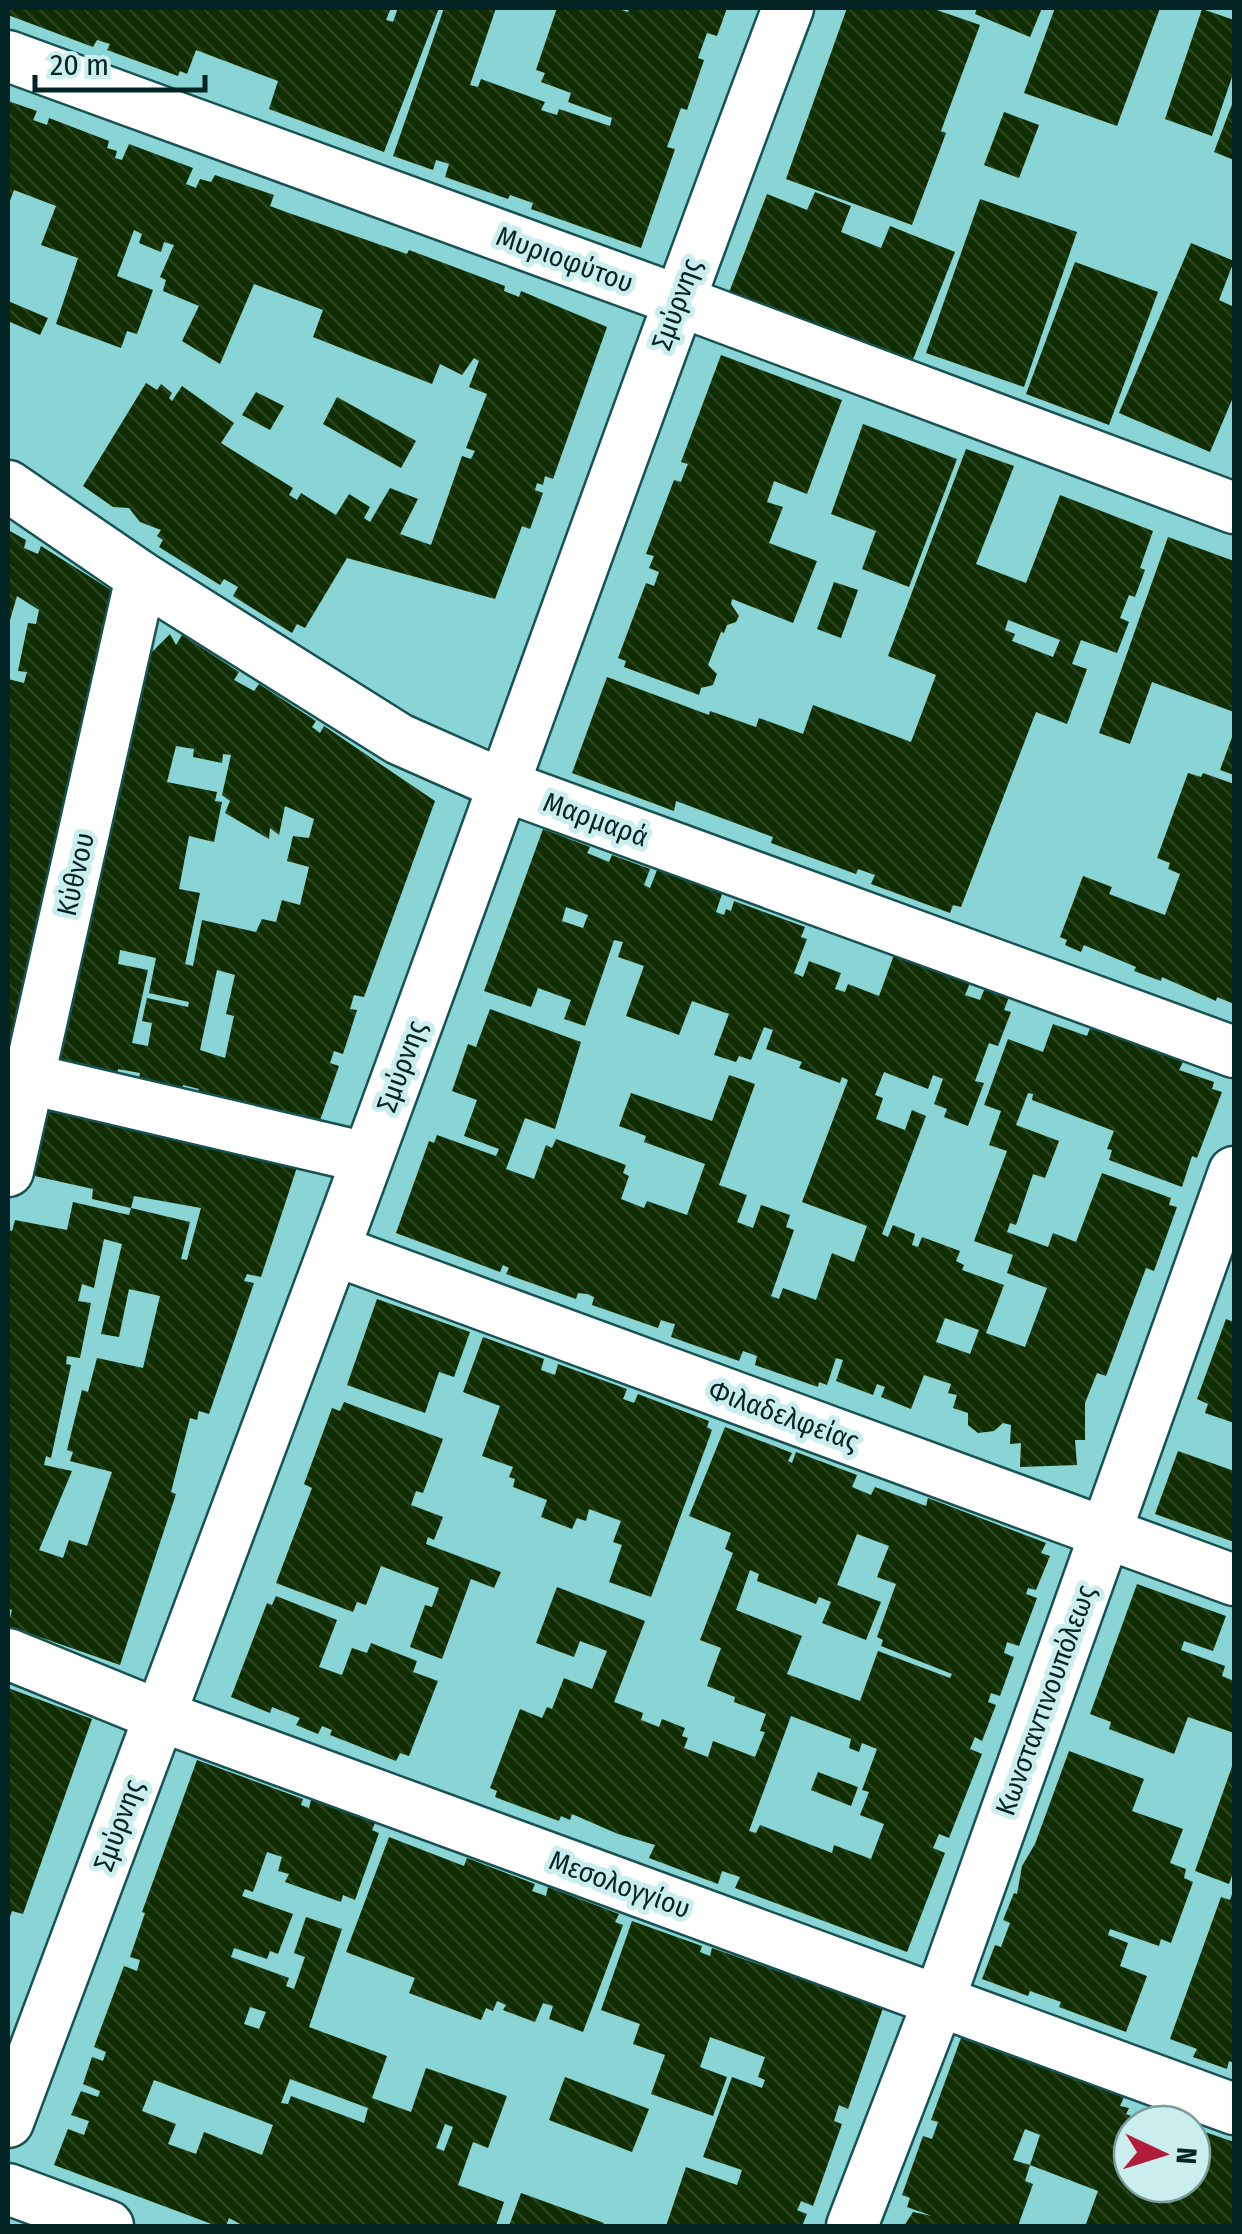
<svg xmlns="http://www.w3.org/2000/svg" width="1242" height="2234" font-family="'Fira Sans Condensed',sans-serif">
	<style>
		.building { fill: url(#building-back-hatch); fill-rule: evenodd }
		.lines { fill: none; stroke-linecap: round; stroke-linejoin: round }
		.minor-casing { stroke: #165253; stroke-width: 55 }
		.minor { stroke: #fff; stroke-width: 50 }
		.labels { text-anchor: middle; stroke-width: 10; stroke-linejoin: round; paint-order: stroke }
		.street-label { font-size: 28px; fill: #032425; stroke: #caeded }
	</style>
	<defs>
		<pattern id="building-back-hatch" width="6" height="6" patternUnits="userSpaceOnUse" patternTransform="scale(2.5)"><rect width="6" height="6" fill="#102d02"/><path d="M-1 5l2 2M0 0l6 6M5-1l2 2" fill="none" stroke="#28431e"/></pattern>
	</defs>
	<rect width="100%" height="100%" fill="#89d4d5"/>
	<g class="building">
		<path d="M 8,8 L 391,8 L 386,20 L 393,22 L 398,8 L 439,8 L 384,152 L 269,109 L 278,81 L 196,50 L 187,74 L 180,71 L 178,76 L 107,50 L 110,44 L 97,40 L 93,47 L 8,15 Z"/>
		<path d="M 444,8 L 496,8 L 470,85 L 478,87 L 481,79 L 545,102 L 541,110 L 557,115 L 559,109 L 610,126 L 612,118 L 568,102 L 571,93 L 541,82 L 545,73 L 536,70 L 557,8 L 615,8 L 628,12 L 629,8 L 727,8 L 717,36 L 707,33 L 698,58 L 704,60 L 687,110 L 681,108 L 667,147 L 675,149 L 641,248 L 531,209 L 533,203 L 510,195 L 508,199 L 445,177 L 449,164 L 443,162 L 436,160 L 433,170 L 393,156 Z"/>
		<path d="M 847,8 L 931,8 L 980,25 L 941,131 L 946,133 L 912,225 L 786,179 Z"/>
		<path d="M 977,8 L 1042,8 L 1030,37 L 975,14 Z"/>
		<path d="M 1055,8 L 1160,8 L 1117,126 L 1024,93 Z"/>
		<path d="M 1202,9 L 1234,20 L 1234,71 L 1212,136 L 1165,119 Z"/>
		<path d="M 1234,99 L 1234,160 L 1214,152 Z"/>
		<path d="M 8,101 L 37,111 L 33,120 L 47,125 L 49,118 L 109,141 L 107,148 L 117,151 L 115,158 L 122,160 L 129,144 L 193,168 L 186,184 L 196,188 L 200,179 L 211,182 L 215,175 L 274,195 L 270,206 L 286,212 L 407,254 L 409,250 L 505,286 L 504,291 L 519,297 L 521,291 L 607,327 L 553,479 L 545,476 L 543,485 L 537,483 L 535,490 L 543,493 L 530,529 L 522,526 L 495,599 L 347,558 L 305,628 L 297,624 L 292,633 L 233,596 L 238,587 L 224,579 L 220,585 L 159,547 L 163,540 L 157,536 L 161,530 L 140,522 L 129,508 L 113,507 L 83,486 L 146,383 L 157,390 L 161,384 L 172,393 L 169,398 L 172,401 L 182,386 L 234,423 L 221,443 L 293,488 L 289,495 L 297,500 L 301,493 L 336,515 L 349,494 L 370,507 L 364,518 L 370,522 L 390,488 L 418,499 L 400,534 L 431,545 L 462,456 L 471,459 L 475,451 L 466,448 L 487,394 L 469,387 L 479,361 L 474,358 L 462,375 L 440,364 L 432,384 L 313,337 L 323,310 L 254,284 L 220,364 L 182,341 L 199,306 L 163,291 L 166,280 L 160,277 L 174,245 L 164,242 L 161,252 L 139,243 L 142,234 L 134,230 L 117,276 L 153,290 L 137,334 L 127,331 L 121,348 L 56,324 L 78,258 L 41,245 L 56,206 L 14,190 L 8,206 Z"/>
		<path d="M 1004,112 L 1039,125 L 1019,178 L 984,165 Z"/>
		<path d="M 815,192 L 851,206 L 841,232 L 881,248 L 890,226 L 955,252 L 910,367 L 728,295 L 767,194 L 807,210 Z"/>
		<path d="M 980,199 L 1077,232 L 1024,387 L 926,353 Z"/>
		<path d="M 1191,243 L 1234,261 L 1219,300 L 1234,307 L 1234,395 L 1210,452 L 1119,413 Z"/>
		<path d="M 1075,262 L 1158,292 L 1109,425 L 1026,394 Z"/>
		<path d="M 8,301 L 48,318 L 40,335 L 8,321 Z"/>
		<path d="M 721,355 L 842,400 L 807,494 L 774,481 L 767,502 L 783,507 L 769,543 L 817,561 L 793,623 L 732,599 L 731,604 L 739,616 L 736,622 L 727,625 L 724,633 L 721,632 L 708,665 L 717,674 L 713,685 L 701,688 L 699,695 L 624,667 L 626,661 L 618,658 L 646,583 L 654,586 L 659,572 L 649,568 L 654,556 L 646,554 L 674,480 L 681,482 L 685,471 L 688,464 L 681,462 Z"/>
		<path d="M 256,392 L 284,406 L 270,430 L 242,415 Z"/>
		<path d="M 337,397 L 416,441 L 401,468 L 323,424 Z"/>
		<path d="M 863,424 L 957,459 L 909,587 L 862,569 L 876,531 L 831,514 Z"/>
		<path d="M 966,449 L 1014,466 L 976,564 L 1026,583 L 1060,495 L 1153,531 L 1140,568 L 1145,570 L 1135,597 L 1129,595 L 1120,618 L 1129,622 L 1117,653 L 1081,640 L 1072,664 L 1087,669 L 1067,724 L 1036,712 L 961,907 L 953,905 L 950,913 L 871,884 L 875,875 L 858,869 L 856,874 L 771,843 L 773,837 L 676,801 L 674,811 L 572,773 L 607,677 L 709,715 L 710,711 L 756,727 L 759,718 L 803,734 L 813,705 L 911,742 L 936,675 L 888,656 ZM 1008,620 L 1060,640 L 1053,657 L 1012,641 L 1015,634 L 1005,630 Z"/>
		<path d="M 8,530 L 26,540 L 24,548 L 38,554 L 41,546 L 119,595 L 16,1053 L 8,1051 L 8,679 L 24,683 L 27,672 L 18,671 L 28,623 L 36,624 L 39,610 L 17,596 L 8,627 Z"/>
		<path d="M 1168,537 L 1234,561 L 1234,712 L 1152,682 L 1130,744 L 1099,733 Z"/>
		<path d="M 834,582 L 858,590 L 841,638 L 817,629 Z"/>
		<path d="M 170,634 L 176,645 L 182,635 L 239,672 L 234,680 L 254,691 L 259,684 L 316,721 L 312,727 L 320,733 L 324,726 L 435,801 L 364,997 L 354,995 L 350,1009 L 357,1010 L 343,1054 L 334,1051 L 330,1063 L 339,1066 L 318,1126 L 196,1098 L 199,1089 L 183,1085 L 182,1094 L 138,1085 L 140,1073 L 118,1069 L 117,1076 L 52,1062 L 126,735 L 132,736 L 134,727 L 128,726 L 141,672 L 147,672 L 143,661 ZM 176,746 L 194,749 L 193,757 L 222,763 L 223,754 L 231,755 L 222,795 L 230,801 L 225,813 L 269,839 L 270,828 L 279,835 L 285,806 L 314,819 L 309,838 L 293,836 L 287,861 L 309,867 L 300,905 L 282,900 L 276,922 L 262,919 L 256,932 L 202,920 L 193,966 L 185,964 L 200,893 L 179,889 L 189,836 L 214,842 L 222,802 L 215,801 L 217,792 L 167,782 ZM 120,950 L 156,958 L 149,993 L 189,1002 L 188,1007 L 147,998 L 142,1021 L 152,1023 L 148,1046 L 132,1043 L 148,970 L 118,964 ZM 217,970 L 235,975 L 226,1014 L 234,1016 L 225,1058 L 200,1050 Z"/>
		<path d="M 1234,732 L 1234,775 L 1220,770 Z"/>
		<path d="M 1188,773 L 1201,777 L 1203,773 L 1234,784 L 1234,1004 L 1217,997 L 1216,1001 L 1162,977 L 1161,981 L 1134,971 L 1136,967 L 1084,945 L 1081,952 L 1065,945 L 1067,940 L 1060,937 L 1083,876 L 1112,887 L 1109,894 L 1165,915 L 1180,874 L 1168,869 L 1170,863 L 1157,858 Z"/>
		<path d="M 543,829 L 590,847 L 587,853 L 609,862 L 612,855 L 650,869 L 644,885 L 650,888 L 657,870 L 722,894 L 716,912 L 724,915 L 726,909 L 731,911 L 734,901 L 805,927 L 801,937 L 807,939 L 794,973 L 803,977 L 809,961 L 841,973 L 835,989 L 845,992 L 848,984 L 879,996 L 894,955 L 970,983 L 965,995 L 980,1000 L 985,988 L 1009,997 L 1004,1010 L 1011,1012 L 998,1046 L 989,1043 L 975,1081 L 984,1083 L 968,1126 L 944,1117 L 947,1109 L 934,1104 L 943,1079 L 933,1075 L 928,1089 L 884,1072 L 875,1095 L 883,1098 L 876,1119 L 905,1130 L 912,1110 L 926,1116 L 882,1234 L 888,1237 L 893,1225 L 915,1234 L 912,1245 L 918,1247 L 922,1237 L 960,1251 L 956,1261 L 964,1265 L 962,1270 L 1004,1285 L 986,1333 L 1025,1347 L 1047,1288 L 1007,1273 L 1013,1255 L 974,1241 L 1007,1151 L 989,1145 L 1001,1111 L 984,1105 L 1008,1039 L 1043,1052 L 1053,1024 L 1087,1036 L 1090,1028 L 1183,1062 L 1179,1070 L 1214,1082 L 1212,1089 L 1222,1092 L 1197,1158 L 1192,1156 L 1182,1187 L 1109,1160 L 1112,1150 L 1107,1149 L 1114,1131 L 1032,1100 L 1033,1094 L 1028,1093 L 1016,1125 L 1059,1141 L 1045,1178 L 1033,1174 L 1016,1225 L 1010,1223 L 1007,1232 L 1048,1247 L 1053,1233 L 1076,1242 L 1102,1173 L 1171,1198 L 1169,1205 L 1177,1207 L 1154,1271 L 1146,1268 L 1106,1376 L 1097,1373 L 1085,1403 L 1085,1440 L 1075,1440 L 1077,1465 L 1020,1467 L 1021,1443 L 1010,1444 L 1011,1425 L 1003,1423 L 994,1431 L 978,1433 L 968,1425 L 968,1413 L 953,1408 L 957,1395 L 948,1393 L 951,1384 L 924,1375 L 911,1409 L 881,1397 L 885,1387 L 877,1384 L 873,1395 L 836,1381 L 843,1360 L 836,1358 L 827,1385 L 819,1382 L 818,1387 L 755,1365 L 757,1356 L 743,1351 L 739,1361 L 671,1337 L 675,1324 L 670,1323 L 661,1320 L 658,1328 L 592,1305 L 594,1297 L 587,1294 L 578,1293 L 576,1299 L 506,1274 L 509,1268 L 503,1265 L 500,1272 L 396,1233 L 429,1141 L 434,1143 L 437,1135 L 496,1156 L 499,1149 L 464,1136 L 477,1100 L 452,1091 L 468,1044 L 476,1047 L 490,1009 L 581,1042 L 555,1129 L 525,1118 L 506,1169 L 534,1179 L 546,1145 L 552,1148 L 556,1139 L 626,1165 L 623,1173 L 629,1176 L 621,1199 L 644,1208 L 647,1201 L 687,1215 L 705,1164 L 644,1142 L 646,1136 L 619,1126 L 631,1093 L 712,1121 L 729,1075 L 755,1084 L 719,1185 L 747,1195 L 737,1222 L 753,1228 L 761,1205 L 790,1215 L 786,1227 L 794,1230 L 771,1296 L 779,1299 L 783,1288 L 816,1300 L 832,1253 L 854,1262 L 867,1226 L 802,1202 L 848,1080 L 842,1077 L 840,1083 L 799,1068 L 802,1062 L 766,1049 L 773,1030 L 764,1027 L 751,1060 L 739,1056 L 736,1062 L 714,1055 L 729,1014 L 692,1001 L 679,1035 L 626,1016 L 644,966 L 618,957 L 623,942 L 614,940 L 585,1026 L 564,1019 L 571,1000 L 538,988 L 531,1007 L 484,991 ZM 566,907 L 588,915 L 583,928 L 562,921 ZM 945,1318 L 979,1330 L 970,1354 L 936,1342 Z"/>
		<path d="M 46,1097 L 301,1155 L 261,1277 L 247,1274 L 244,1281 L 254,1283 L 209,1414 L 199,1411 L 197,1420 L 190,1418 L 171,1492 L 176,1494 L 120,1665 L 8,1626 L 12,1610 L 8,1608 L 8,1236 L 9,1230 L 12,1231 L 15,1220 L 67,1230 L 73,1202 L 129,1215 L 131,1208 L 190,1222 L 181,1259 L 187,1260 L 201,1208 L 134,1196 L 131,1208 L 92,1199 L 93,1189 L 30,1175 ZM 104,1239 L 122,1244 L 101,1334 L 119,1337 L 129,1289 L 160,1296 L 143,1368 L 97,1358 L 88,1392 L 82,1390 L 67,1450 L 73,1452 L 70,1461 L 112,1472 L 87,1546 L 69,1540 L 63,1558 L 39,1550 L 72,1471 L 44,1465 L 46,1456 L 51,1458 L 71,1365 L 66,1364 L 67,1356 L 80,1358 L 91,1303 L 78,1301 L 82,1284 L 94,1288 Z"/>
		<path d="M 377,1299 L 470,1332 L 454,1377 L 439,1372 L 425,1413 L 347,1385 Z"/>
		<path d="M 1226,1319 L 1234,1322 L 1234,1423 L 1205,1413 L 1208,1404 L 1197,1399 Z"/>
		<path d="M 483,1337 L 544,1359 L 541,1370 L 555,1375 L 558,1364 L 627,1389 L 623,1399 L 634,1403 L 638,1394 L 709,1421 L 707,1427 L 712,1430 L 651,1597 L 609,1582 L 622,1545 L 613,1542 L 621,1521 L 589,1509 L 586,1521 L 577,1518 L 572,1529 L 541,1517 L 547,1500 L 513,1487 L 515,1479 L 509,1477 L 513,1467 L 482,1456 L 500,1406 L 463,1392 Z"/>
		<path d="M 344,1402 L 443,1439 L 423,1493 L 416,1491 L 411,1505 L 443,1517 L 434,1540 L 428,1537 L 426,1544 L 501,1572 L 494,1588 L 471,1579 L 442,1659 L 410,1647 L 425,1605 L 432,1607 L 439,1588 L 381,1566 L 366,1605 L 357,1602 L 353,1612 L 276,1583 L 312,1488 L 304,1484 L 332,1408 L 340,1411 Z"/>
		<path d="M 725,1427 L 792,1453 L 788,1461 L 792,1463 L 796,1452 L 857,1475 L 852,1487 L 871,1495 L 875,1487 L 926,1506 L 928,1498 L 1046,1543 L 1041,1553 L 1050,1556 L 1036,1590 L 1028,1588 L 1026,1594 L 1037,1598 L 1019,1646 L 1007,1642 L 1004,1653 L 1014,1657 L 1000,1696 L 991,1693 L 988,1702 L 996,1705 L 982,1741 L 975,1737 L 970,1749 L 982,1754 L 949,1838 L 939,1834 L 933,1848 L 945,1853 L 907,1952 L 735,1888 L 740,1877 L 722,1871 L 718,1884 L 649,1858 L 655,1845 L 618,1834 L 572,1814 L 570,1820 L 561,1816 L 559,1821 L 495,1797 L 497,1791 L 490,1788 L 520,1709 L 542,1718 L 547,1707 L 552,1709 L 564,1678 L 592,1689 L 607,1651 L 580,1641 L 574,1657 L 536,1643 L 557,1587 L 645,1621 L 614,1702 L 643,1713 L 641,1720 L 659,1727 L 662,1719 L 685,1728 L 682,1736 L 688,1738 L 684,1748 L 708,1757 L 713,1741 L 755,1757 L 765,1732 L 760,1731 L 766,1714 L 734,1702 L 735,1697 L 707,1686 L 721,1648 L 700,1640 L 733,1553 L 725,1549 L 731,1533 L 689,1516 ZM 857,1534 L 889,1546 L 877,1577 L 896,1584 L 877,1637 L 883,1640 L 881,1646 L 952,1674 L 950,1678 L 878,1651 L 860,1701 L 787,1674 L 802,1636 L 736,1610 L 750,1570 L 759,1574 L 757,1581 L 816,1604 L 819,1597 L 831,1602 L 822,1623 L 866,1640 L 881,1602 L 837,1585 ZM 791,1716 L 851,1739 L 849,1748 L 859,1752 L 862,1743 L 877,1749 L 862,1790 L 869,1792 L 860,1815 L 884,1824 L 871,1859 L 834,1845 L 832,1853 L 760,1825 L 756,1833 L 749,1831 Z"/>
		<path d="M 1178,1451 L 1234,1471 L 1234,1542 L 1155,1514 Z"/>
		<path d="M 1137,1584 L 1226,1616 L 1213,1651 L 1184,1641 L 1181,1650 L 1225,1666 L 1222,1676 L 1234,1681 L 1234,1733 L 1188,1717 L 1174,1754 L 1109,1729 L 1111,1722 L 1090,1714 Z"/>
		<path d="M 276,1596 L 337,1620 L 319,1667 L 342,1675 L 352,1648 L 367,1653 L 371,1643 L 417,1661 L 413,1672 L 438,1681 L 409,1756 L 400,1753 L 396,1761 L 330,1735 L 332,1730 L 322,1726 L 318,1734 L 296,1725 L 300,1718 L 272,1707 L 270,1713 L 231,1697 L 267,1603 L 272,1605 Z"/>
		<path d="M 8,1688 L 92,1719 L 23,1914 L 12,1911 L 8,1923 Z"/>
		<path d="M 1069,1751 L 1144,1779 L 1132,1811 L 1183,1829 L 1170,1863 L 1186,1869 L 1184,1878 L 1193,1882 L 1171,1943 L 1161,1939 L 1159,1946 L 1110,1929 L 1108,1935 L 1128,1943 L 1120,1966 L 1147,1976 L 1126,2032 L 1059,2007 L 1061,2002 L 1030,1991 L 1028,1996 L 982,1979 L 995,1945 L 1001,1947 L 1010,1923 L 1003,1920 L 1014,1893 L 1017,1894 L 1022,1866 L 1035,1844 Z"/>
		<path d="M 197,1760 L 303,1799 L 301,1805 L 309,1808 L 311,1800 L 375,1823 L 372,1830 L 379,1833 L 355,1900 L 343,1895 L 341,1902 L 285,1882 L 289,1874 L 278,1871 L 282,1857 L 267,1852 L 253,1892 L 245,1889 L 242,1896 L 293,1914 L 278,1954 L 270,1951 L 267,1959 L 234,1948 L 231,1957 L 289,1978 L 286,1986 L 294,1989 L 305,1957 L 294,1953 L 306,1917 L 342,1929 L 309,2027 L 387,2056 L 372,2098 L 411,2112 L 426,2068 L 507,2096 L 488,2148 L 473,2142 L 458,2185 L 504,2202 L 496,2226 L 244,2226 L 229,2218 L 226,2226 L 217,2226 L 54,2165 L 68,2129 L 84,2135 L 89,2121 L 71,2115 L 81,2091 L 98,2097 L 100,2091 L 83,2084 L 92,2057 L 103,2061 L 106,2052 L 94,2047 L 124,1966 L 137,1971 L 140,1960 L 130,1957 L 145,1913 L 142,1912 ZM 250,2007 L 266,2012 L 259,2029 L 244,2024 ZM 290,2079 L 368,2108 L 364,2123 L 291,2096 L 288,2104 L 281,2103 ZM 154,2080 L 273,2125 L 262,2155 L 204,2132 L 196,2154 L 168,2144 L 176,2124 L 142,2111 ZM 445,2124 L 453,2127 L 444,2151 L 436,2148 Z"/>
		<path d="M 1234,1761 L 1234,1870 L 1229,1884 L 1195,1871 Z"/>
		<path d="M 818,1772 L 858,1787 L 851,1806 L 811,1790 Z"/>
		<path d="M 389,1837 L 464,1866 L 467,1858 L 535,1884 L 532,1891 L 546,1896 L 548,1887 L 619,1914 L 615,1922 L 623,1925 L 583,2032 L 549,2019 L 553,2006 L 543,2003 L 535,2022 L 503,2010 L 506,2005 L 497,2001 L 493,2011 L 486,2008 L 481,2020 L 409,1993 L 415,1978 L 346,1952 Z"/>
		<path d="M 1234,1889 L 1234,2063 L 1229,2061 L 1227,2069 L 1193,2057 L 1197,2049 L 1170,2039 L 1221,1897 L 1230,1900 Z"/>
		<path d="M 632,1921 L 702,1946 L 700,1952 L 710,1956 L 712,1948 L 883,2008 L 848,2109 L 839,2105 L 834,2121 L 842,2124 L 813,2206 L 801,2201 L 799,2206 L 797,2210 L 807,2214 L 802,2226 L 666,2226 L 686,2167 L 737,2185 L 742,2170 L 703,2157 L 732,2077 L 762,2088 L 765,2080 L 758,2077 L 765,2057 L 710,2037 L 700,2067 L 727,2077 L 713,2116 L 651,2094 L 665,2055 L 633,2044 L 640,2024 L 601,2010 Z"/>
		<path d="M 961,2038 L 1124,2097 L 1120,2106 L 1129,2108 L 1126,2114 L 1136,2118 L 1138,2111 L 1172,2124 L 1132,2124 L 1132,2184 L 1192,2184 L 1192,2137 L 1201,2142 L 1205,2132 L 1234,2142 L 1234,2226 L 1086,2224 L 1098,2191 L 1030,2165 L 1040,2135 L 1025,2129 L 1013,2160 L 1030,2165 L 1025,2181 L 1033,2184 L 1018,2226 L 904,2226 L 913,2212 L 932,2216 L 907,2207 L 910,2198 L 902,2195 L 923,2136 L 932,2139 L 935,2131 L 938,2122 L 931,2120 Z"/>
		<path d="M 565,2077 L 649,2109 L 632,2152 L 549,2120 Z"/>
		<path d="M 521,2193 L 604,2223 L 602,2226 L 509,2226 Z"/>
	</g>
	<g class="lines">
		<defs>
			<g id="minor">
				<path d="M 8,56 L 677,300 L 1234,508"/>
				<path d="M 8,486 L 141,577 L 399,739 L 505,786 L 1234,1052"/>
				<path d="M 8,1074 L 367,1158"/>
				<path d="M 8,1171 L 141,577"/>
				<path d="M 334,1250 L 1234,1580"/>
				<path d="M 8,1654 L 158,1715 L 1234,2109"/>
				<path d="M 8,2122 C 115,1832 226,1543 333,1252 C 487,838 632,421 788,8"/>
				<path d="M 8,2189 L 108,2226"/>
				<path d="M 852,2226 L 939,2000 L 1234,1172"/>
			</g>
		</defs>
		<use href="#minor" class="minor-casing"/>
		<use href="#minor" class="minor"/>
	</g>
	<g class="labels">
		<g class="street-label">
			<text transform="translate(565 259) rotate(20)" y="10">Μυριοφύτου</text>
			<text transform="translate(676 304) rotate(-70)" y="10">Σμύρνης</text>
			<text transform="translate(596 819) rotate(20)" y="10">Μαρμαρά</text>
			<text transform="translate(75 874) rotate(-77)" y="10">Κύθνου</text>
			<text transform="translate(401 1066) rotate(-70)" y="10">Σμύρνης</text>
			<text transform="translate(784 1415) rotate(20)" y="10">Φιλαδελφείας</text>
			<text transform="translate(1045 1700) rotate(-70)" y="10">Κωνσταντινουπόλεως</text>
			<text transform="translate(118 1825) rotate(-70)" y="10">Σμύρνης</text>
			<text transform="translate(620 1884) rotate(20)" y="10">Μεσολογγίου</text>
		</g>
	</g>
	<rect width="1242" height="2234" fill="none" stroke="#032425" stroke-width="20"/>
	<g transform="translate(1162 2154) rotate(94)"><circle r="48" fill="#caeded" stroke="#7a9d9d" stroke-width="2.5"/>
	<path d="M0-8L18 38L0 25L-18 38Z" fill="#b01c3a"/>
	<text y="-15" font-size="28" font-weight="bold" text-anchor="middle" fill="#032425">N</text>
	</g>
	<path d="M35 75v15h170v-15" fill="none" stroke="#032425" stroke-width="5"/>
	<text x="50" y="75" font-size="30" fill="#032425" stroke="#caeded" stroke-width="8" paint-order="stroke">20 m</text>
</svg>
